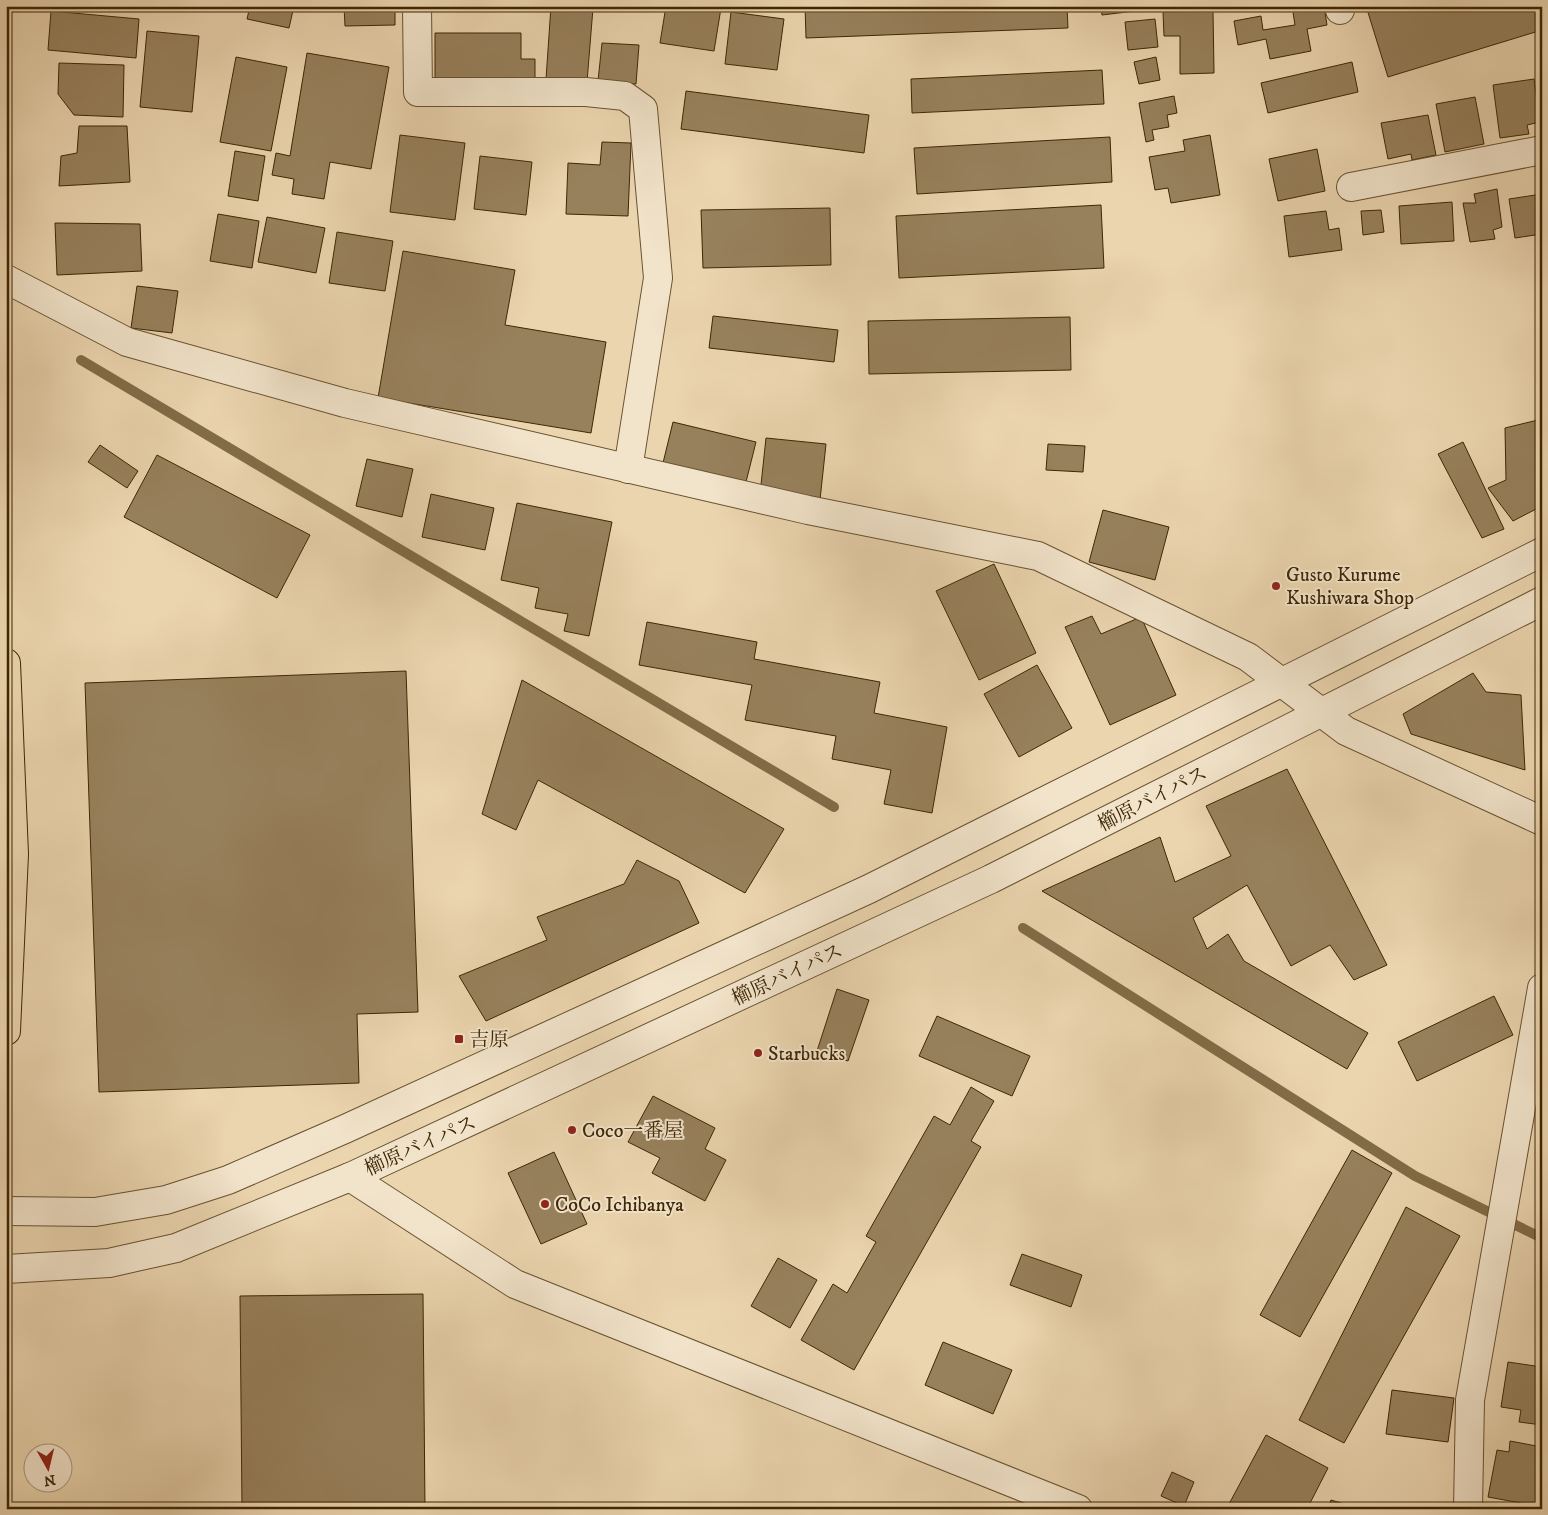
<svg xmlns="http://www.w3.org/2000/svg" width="1548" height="1515" font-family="'IM FELL DW Pica','Noto Serif JP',serif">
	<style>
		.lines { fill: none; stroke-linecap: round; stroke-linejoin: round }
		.stream { stroke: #826c48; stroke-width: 10 }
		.building { fill: #97815d; stroke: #3d2705 }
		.minor-casing { stroke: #685230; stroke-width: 30 }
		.highway-casing { stroke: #3d2705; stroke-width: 30 }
		.minor { stroke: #f2e4cb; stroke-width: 28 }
		.highway { stroke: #ebd5af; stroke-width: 28 }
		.poi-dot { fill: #8f2418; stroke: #f2e4cb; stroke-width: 2 }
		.labels { text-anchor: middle; stroke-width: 4; stroke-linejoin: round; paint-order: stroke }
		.poi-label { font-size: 20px; fill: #3d2705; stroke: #f2e4cb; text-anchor: start }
		.street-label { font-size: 20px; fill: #3d2705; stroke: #f2e4cb }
	</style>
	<rect width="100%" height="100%" fill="#ebd5af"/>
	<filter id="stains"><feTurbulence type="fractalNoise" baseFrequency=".004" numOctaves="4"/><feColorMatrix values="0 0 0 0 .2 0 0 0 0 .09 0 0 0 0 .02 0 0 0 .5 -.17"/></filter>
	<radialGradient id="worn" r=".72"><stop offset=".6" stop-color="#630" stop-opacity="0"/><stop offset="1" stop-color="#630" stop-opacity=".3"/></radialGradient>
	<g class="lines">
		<g class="stream">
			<path d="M 81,360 L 834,807"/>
			<path d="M 1023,928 L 1415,1176 L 1542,1238"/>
		</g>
	</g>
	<g class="building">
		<path d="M 250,6 L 294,6 L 289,28 L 247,19 Z"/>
		<path d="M 344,6 L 395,6 L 395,25 L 345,26 Z"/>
		<path d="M 551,6 L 593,8 L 587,82 L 546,79 Z"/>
		<path d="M 666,6 L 721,8 L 714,51 L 660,43 Z"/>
		<path d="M 805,6 L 1067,6 L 1068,28 L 806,38 Z"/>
		<path d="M 1101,6 L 1152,6 L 1152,9 L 1102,15 Z"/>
		<path d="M 1292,6 L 1324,6 L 1327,25 L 1307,29 L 1311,51 L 1270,59 L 1266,39 L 1238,45 L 1234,21 L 1261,16 L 1263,30 L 1295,25 Z"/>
		<path d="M 1366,6 L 1538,6 L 1542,18 L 1542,30 L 1388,77 Z"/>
		<path d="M 51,11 L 139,19 L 136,58 L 48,50 Z"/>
		<path d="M 1213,11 L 1214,73 L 1180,74 L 1180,36 L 1164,36 L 1163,12 Z"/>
		<path d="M 731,12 L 784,19 L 777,70 L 725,64 Z"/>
		<path d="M 1155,19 L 1158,47 L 1128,50 L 1125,22 Z"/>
		<path d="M 147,31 L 199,36 L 192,112 L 140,107 Z"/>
		<path d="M 435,33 L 521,33 L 521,59 L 535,59 L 535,87 L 435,87 Z"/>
		<path d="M 602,43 L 639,45 L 636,84 L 598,81 Z"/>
		<path d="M 307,53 L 389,67 L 371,169 L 330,162 L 324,199 L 292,194 L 294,179 L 272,175 L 276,153 L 290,156 Z"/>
		<path d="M 236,57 L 287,67 L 271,151 L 220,142 Z"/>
		<path d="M 1156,57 L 1160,80 L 1139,84 L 1134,62 Z"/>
		<path d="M 1352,62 L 1358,92 L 1268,113 L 1261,83 Z"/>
		<path d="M 59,63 L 124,65 L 123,117 L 74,115 L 58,94 Z"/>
		<path d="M 1102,70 L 1104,104 L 912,113 L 911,79 Z"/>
		<path d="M 1534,79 L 1540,122 L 1527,125 L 1529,134 L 1500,138 L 1493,85 Z"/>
		<path d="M 686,91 L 869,115 L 864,153 L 681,129 Z"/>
		<path d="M 1174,96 L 1177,113 L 1167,115 L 1169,127 L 1152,130 L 1154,140 L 1146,142 L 1139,103 Z"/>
		<path d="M 1475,97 L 1484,144 L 1445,152 L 1436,104 Z"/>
		<path d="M 1428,115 L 1436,155 L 1412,160 L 1411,154 L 1388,159 L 1381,123 Z"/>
		<path d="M 79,126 L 127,126 L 130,182 L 59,186 L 61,156 L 77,153 Z"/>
		<path d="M 400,135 L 465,143 L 455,220 L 390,212 Z"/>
		<path d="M 1210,135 L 1220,195 L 1171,203 L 1168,188 L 1155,190 L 1149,157 L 1185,151 L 1183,140 Z"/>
		<path d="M 1110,137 L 1112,182 L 917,194 L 914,148 Z"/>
		<path d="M 602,142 L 631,143 L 628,216 L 566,214 L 568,163 L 600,165 Z"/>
		<path d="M 1317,149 L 1325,191 L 1278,201 L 1269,159 Z"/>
		<path d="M 235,151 L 265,156 L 258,201 L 228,196 Z"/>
		<path d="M 480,156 L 532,162 L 526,215 L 474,209 Z"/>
		<path d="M 1497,189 L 1502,227 L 1493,230 L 1495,239 L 1470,242 L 1463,203 L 1476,203 L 1474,194 Z"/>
		<path d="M 1542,194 L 1542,234 L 1515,238 L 1509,199 Z"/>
		<path d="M 1452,202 L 1454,241 L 1401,244 L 1399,206 Z"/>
		<path d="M 1101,205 L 1104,268 L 899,278 L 896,216 Z"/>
		<path d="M 830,208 L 831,265 L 703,268 L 701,210 Z"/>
		<path d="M 1381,210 L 1384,232 L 1363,235 L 1361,211 Z"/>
		<path d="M 1326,211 L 1329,230 L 1339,228 L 1342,250 L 1289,257 L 1284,216 Z"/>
		<path d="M 218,214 L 259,221 L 252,268 L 210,261 Z"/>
		<path d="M 267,217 L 325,228 L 316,273 L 258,262 Z"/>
		<path d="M 55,223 L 140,224 L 142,271 L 57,275 Z"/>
		<path d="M 337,232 L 393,241 L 385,291 L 329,283 Z"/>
		<path d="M 403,251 L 515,270 L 505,325 L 606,342 L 591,433 L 378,398 Z"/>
		<path d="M 137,286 L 178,291 L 172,333 L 131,328 Z"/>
		<path d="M 713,316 L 838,330 L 834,362 L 709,348 Z"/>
		<path d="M 1070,317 L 1071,370 L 869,374 L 868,321 Z"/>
		<path d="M 1542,419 L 1542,506 L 1513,521 L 1488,488 L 1506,480 L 1505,428 Z"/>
		<path d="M 673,422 L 756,442 L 745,486 L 662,467 Z"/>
		<path d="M 766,438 L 826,444 L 820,500 L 760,494 Z"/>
		<path d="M 1463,442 L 1504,529 L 1482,538 L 1438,454 Z"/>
		<path d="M 1048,444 L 1085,446 L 1083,472 L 1046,470 Z"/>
		<path d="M 100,445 L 138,471 L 127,488 L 88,462 Z"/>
		<path d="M 157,455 L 310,535 L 277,598 L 124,517 Z"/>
		<path d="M 367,459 L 413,469 L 402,517 L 356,506 Z"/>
		<path d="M 431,494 L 494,508 L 485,550 L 422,537 Z"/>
		<path d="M 517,503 L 612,522 L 589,636 L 564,631 L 568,614 L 535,608 L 539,588 L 501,580 Z"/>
		<path d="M 1103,510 L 1169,527 L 1155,580 L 1089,562 Z"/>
		<path d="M 994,564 L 1036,653 L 979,680 L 936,591 Z"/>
		<path d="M 1092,616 L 1101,634 L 1141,617 L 1176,695 L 1110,725 L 1065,627 Z"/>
		<path d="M 647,622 L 757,642 L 754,659 L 880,682 L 874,713 L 947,727 L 932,813 L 884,804 L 891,770 L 832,759 L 836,736 L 745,720 L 752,685 L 639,665 Z"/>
		<path d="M 1037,665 L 1072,728 L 1019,757 L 984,694 Z"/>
		<path d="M 406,671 L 418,1012 L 357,1014 L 359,1083 L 99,1092 L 85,683 Z"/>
		<path d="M 1473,673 L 1486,692 L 1521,695 L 1525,770 L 1411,734 L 1403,714 Z"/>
		<path d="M 522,680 L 784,829 L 745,893 L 538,780 L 516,830 L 482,814 Z"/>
		<path d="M 1287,769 L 1387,965 L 1354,980 L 1330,945 L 1291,966 L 1247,885 L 1193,918 L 1207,949 L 1228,934 L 1244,961 L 1368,1033 L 1347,1069 L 1042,891 L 1160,837 L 1175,882 L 1231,856 L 1206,806 Z"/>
		<path d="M 637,860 L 679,881 L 699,923 L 486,1021 L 459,976 L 547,940 L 537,917 L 624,884 Z"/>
		<path d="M 837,989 L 869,1000 L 848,1061 L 817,1051 Z"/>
		<path d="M 1494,996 L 1513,1035 L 1417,1081 L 1398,1042 Z"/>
		<path d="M 937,1016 L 1030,1056 L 1012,1096 L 919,1056 Z"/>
		<path d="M 971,1087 L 994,1101 L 971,1141 L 981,1147 L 854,1370 L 801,1340 L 833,1284 L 847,1293 L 876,1242 L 866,1236 L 934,1116 L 950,1125 Z"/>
		<path d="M 653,1096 L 715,1128 L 705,1149 L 726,1160 L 705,1201 L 652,1173 L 660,1158 L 628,1142 Z"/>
		<path d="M 1352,1150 L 1392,1173 L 1300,1337 L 1260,1315 Z"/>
		<path d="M 554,1152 L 587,1224 L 541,1244 L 508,1173 Z"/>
		<path d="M 1406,1207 L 1460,1236 L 1344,1443 L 1299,1420 Z"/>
		<path d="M 1022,1254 L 1082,1275 L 1071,1307 L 1010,1285 Z"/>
		<path d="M 778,1258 L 817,1280 L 790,1328 L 751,1306 Z"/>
		<path d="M 423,1294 L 425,1509 L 242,1509 L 240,1296 Z"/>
		<path d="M 943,1342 L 1012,1370 L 993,1414 L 925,1385 Z"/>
		<path d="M 1508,1362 L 1542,1367 L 1542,1425 L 1519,1422 L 1521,1410 L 1501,1407 Z"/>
		<path d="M 1392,1390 L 1454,1398 L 1448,1442 L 1386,1434 Z"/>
		<path d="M 1266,1435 L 1328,1468 L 1307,1509 L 1239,1509 L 1229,1504 Z"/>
		<path d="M 1510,1441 L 1542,1447 L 1542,1480 L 1537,1506 L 1488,1497 L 1497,1450 L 1509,1452 Z"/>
		<path d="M 1172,1472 L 1194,1482 L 1184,1506 L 1161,1496 Z"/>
		<path d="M 1331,1500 L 1361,1509 L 1328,1509 Z"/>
		<path d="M 1005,1503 L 1020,1509 L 1003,1509 Z"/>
	</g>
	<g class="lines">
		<defs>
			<g id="minor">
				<path d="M 417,6 L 418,92 L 586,92 L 625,96 L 643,109 L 658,278 L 628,469"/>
				<path d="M 1339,6 L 1340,10"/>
				<path d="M 1351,187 L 1542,150"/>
				<path d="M 6,279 L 127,342 L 345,403 L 808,510 L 1038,556 L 1248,657 L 1346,731 L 1542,821"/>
				<path d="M 350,1177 L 515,1284 L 1078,1509"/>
				<path d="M 6,1211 L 95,1212 L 166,1200 L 228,1180 L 345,1129 L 869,889 L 1542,552"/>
				<path d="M 6,1269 L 109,1263 L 176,1248 L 350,1177 L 991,879 L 1542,601"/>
				<path d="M 1468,1509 L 1470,1400 L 1542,988"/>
			</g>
			<path id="highway" d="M 6,663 L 14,854 L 6,1031"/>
		</defs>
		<use href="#minor" class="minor-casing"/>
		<use href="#highway" class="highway-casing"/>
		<use href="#minor" class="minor"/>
		<use href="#highway" class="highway"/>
	</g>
	<g class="poi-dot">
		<circle cx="1276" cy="586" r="5"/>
		<rect x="454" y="1034" width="10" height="10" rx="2.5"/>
		<circle cx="758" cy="1053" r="5"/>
		<circle cx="572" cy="1130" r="5"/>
		<circle cx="545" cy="1204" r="5"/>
	</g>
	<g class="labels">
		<g class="poi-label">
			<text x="1286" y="581">Gusto Kurume<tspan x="1286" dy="23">Kushiwara Shop</tspan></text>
			<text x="469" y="1046">吉原</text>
			<text x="768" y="1060">Starbucks</text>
			<text x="582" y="1137">Coco一番屋</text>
			<text x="555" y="1211">CoCo Ichibanya</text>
		</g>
		<g class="street-label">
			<text transform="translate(1152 798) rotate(-27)" y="7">櫛原バイパス</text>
			<text transform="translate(787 974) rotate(-25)" y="7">櫛原バイパス</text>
			<text transform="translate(420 1145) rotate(-24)" y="7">櫛原バイパス</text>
		</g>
	</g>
	<rect width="1548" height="1515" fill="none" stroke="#ebd5af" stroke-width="25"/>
	<rect x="8" y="8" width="1533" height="1500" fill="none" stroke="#3d2705" stroke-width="2.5"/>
	<rect x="12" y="12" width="1523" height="1490" fill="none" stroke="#3d2705"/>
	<g transform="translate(48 1468) rotate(172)"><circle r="24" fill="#f2e4cb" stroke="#aa987c"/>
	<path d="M0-4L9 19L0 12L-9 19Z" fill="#8f2418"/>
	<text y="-8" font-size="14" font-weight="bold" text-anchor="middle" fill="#3d2705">N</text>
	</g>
	<rect width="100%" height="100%" filter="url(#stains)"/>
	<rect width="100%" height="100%" fill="url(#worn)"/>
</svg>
